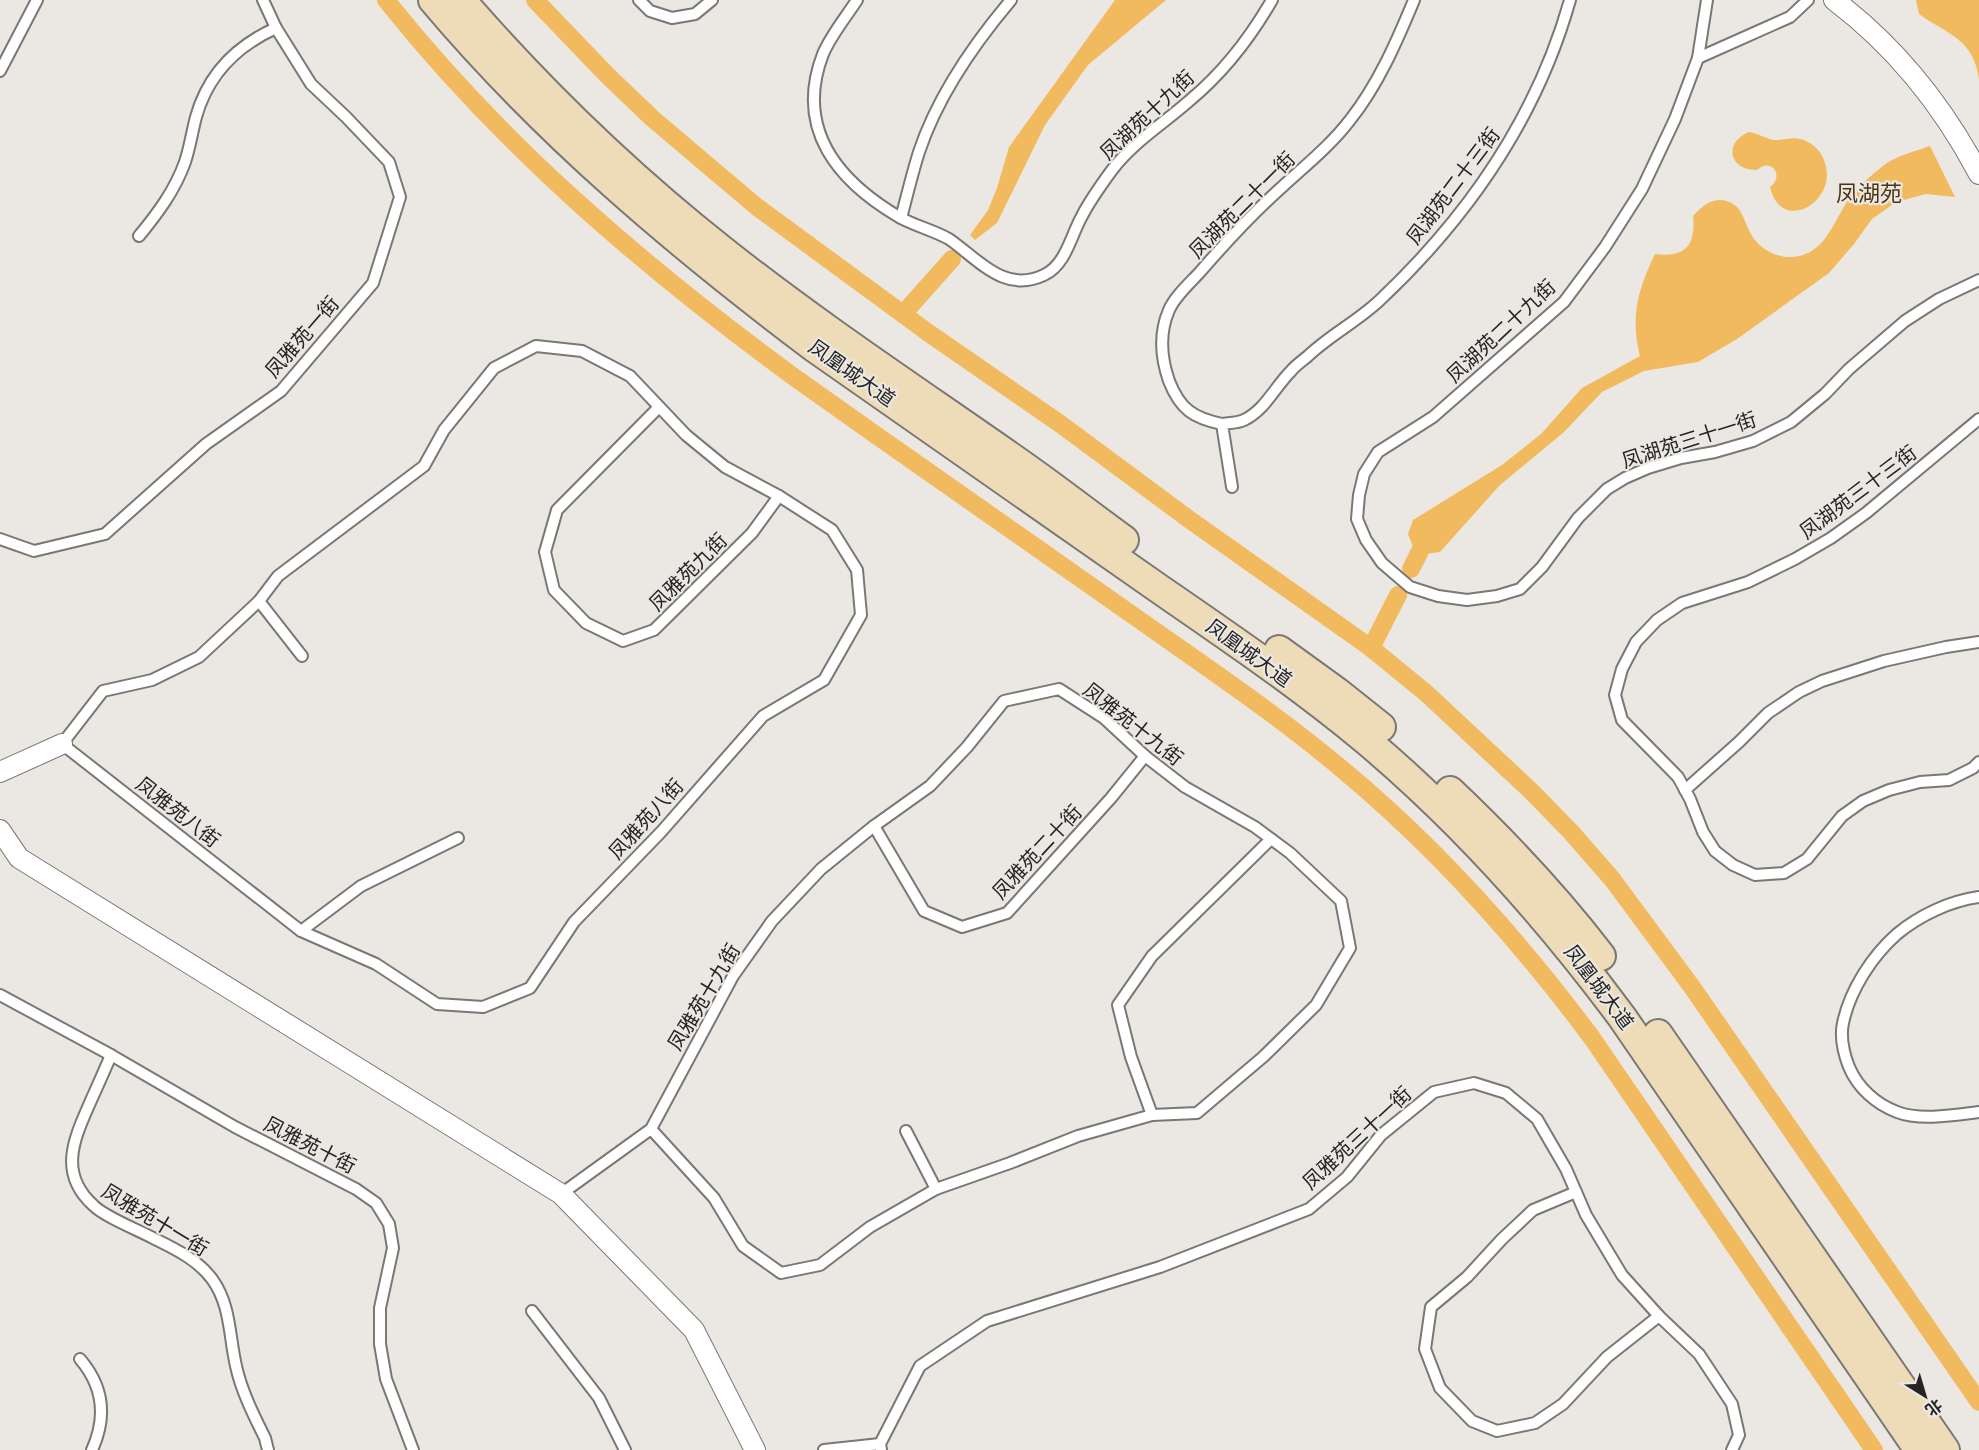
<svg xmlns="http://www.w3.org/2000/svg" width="1979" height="1450" font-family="Overpass,'Noto Sans SC',sans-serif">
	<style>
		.water { fill: #f2ba5e }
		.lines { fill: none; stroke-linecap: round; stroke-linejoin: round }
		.canal { stroke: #f2ba5e; stroke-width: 18 }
		.service-casing { stroke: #7a7774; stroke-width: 14 }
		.minor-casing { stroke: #7a7774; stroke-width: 22 }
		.secondary-casing { stroke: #7a7774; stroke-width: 32 }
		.service { stroke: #fff; stroke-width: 10 }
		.minor { stroke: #fff; stroke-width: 20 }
		.secondary { stroke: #eedcb8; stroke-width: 28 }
		.labels { text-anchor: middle; stroke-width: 4.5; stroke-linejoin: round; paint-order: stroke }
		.street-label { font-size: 20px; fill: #252423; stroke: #ebe8e4 }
		.quarter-label { font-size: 22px; fill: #4b3511; stroke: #ebe8e4 }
	</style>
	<rect width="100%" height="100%" fill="#ebe8e4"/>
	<g class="water">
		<path d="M 1115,0 L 1166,0 L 1088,65 L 1045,125 L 997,223 L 975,240 L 970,235 L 988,210 L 997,188 L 1009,147 Z"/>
		<path d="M 1916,0 L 1979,0 L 1979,79 C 1973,38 1948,35 1919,14 Z"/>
		<path d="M 1749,132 C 1758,133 1768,140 1776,140 C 1786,140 1793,136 1804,140 C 1814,144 1822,152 1825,163 C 1838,202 1781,235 1770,187 C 1785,176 1771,157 1757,170 C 1729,171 1723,142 1749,132 Z"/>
		<path d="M 1930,146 L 1955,197 L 1926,194 L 1896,202 L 1872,219 L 1854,244 L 1829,273 L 1737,339 L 1698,362 L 1644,371 L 1602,392 L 1564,432 L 1500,485 L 1440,552 L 1425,554 L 1413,547 L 1408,534 L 1413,520 L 1502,465 L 1541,434 L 1582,388 L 1640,356 C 1630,317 1638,289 1655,254 C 1685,258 1696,246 1693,216 C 1704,203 1719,193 1736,206 C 1743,212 1746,226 1751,234 C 1759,249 1777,258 1793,257 C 1830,254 1835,212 1856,190 C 1865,181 1877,170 1887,163 C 1899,155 1916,151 1930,146 Z"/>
	</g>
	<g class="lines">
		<g class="canal">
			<path d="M 386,0 C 502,146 644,267 794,377 C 909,459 1025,539 1141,621 C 1209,669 1279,716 1343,770 C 1437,848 1519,940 1592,1038 L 1874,1450"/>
			<path d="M 535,0 L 607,75 L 653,119 L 757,207 L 930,334 L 1059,423 L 1190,520 L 1371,648 L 1426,693 L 1531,791 L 1571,832 L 1612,879 L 1692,987 L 1979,1402"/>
			<path d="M 903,314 L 952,259"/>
			<path d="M 1411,569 L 1420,551"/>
			<path d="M 1371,648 L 1398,595"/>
		</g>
		<defs>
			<g id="service">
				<path d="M 639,0 L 650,11 L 672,18 L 695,14 L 712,0"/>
				<path d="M 857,0 C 846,17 831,35 823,54 C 794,129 838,181 899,217 C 915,226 933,230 949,239 C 978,259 1004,294 1044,275 C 1066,265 1071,235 1082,216 C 1090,200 1101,185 1112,170 C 1133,142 1163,124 1189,101 C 1223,73 1250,38 1272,0"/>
				<path d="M 1707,0 L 1698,58 L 1675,119 L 1642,189 L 1605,247 L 1564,302 L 1433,417 L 1378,452 L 1364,474 L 1359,495 L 1357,519 L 1366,540 L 1382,563 L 1410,587 L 1438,596 L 1467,600 L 1497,596 L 1520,589 L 1542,567 L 1578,518 L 1607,489 L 1625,478 L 1648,468 L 1681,458 L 1715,452 L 1753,441 L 1791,422 L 1825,394 L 1849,369 L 1905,321 L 1939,299 L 1979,280"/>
				<path d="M 1698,58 L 1790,17 L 1808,0"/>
				<path d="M 0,71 L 37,0"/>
				<path d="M 901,218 C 907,196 912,174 919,152 C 938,95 973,45 1011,0"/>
				<path d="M 139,236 C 158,213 175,190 185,162 C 190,147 192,132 196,117 C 208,74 236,46 276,28"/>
				<path d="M 536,346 L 582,351 L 630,376 L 686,435 L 725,467 L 779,496 L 832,530 L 857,570 L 861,615 L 824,680 L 763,716 L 661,832 L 574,922 L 530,988 L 483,1007 L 437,1004 L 376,964 L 301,931 L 62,744 L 103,691 L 152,680 L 199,657 L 259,601 L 278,576 L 424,466 L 444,430 L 494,368 Z"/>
				<path d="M 659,407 L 557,510 L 545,552 L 554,590 L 586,623 L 623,641 L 654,630 L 752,533 L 779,496"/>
				<path d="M 1979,419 L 1866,513 L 1831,538 L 1795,559 L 1748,582 L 1682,603 L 1657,620 L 1636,642 L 1622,669 L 1615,695 L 1622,720 L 1678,777 L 1690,799 L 1703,832 L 1715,851 L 1733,865 L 1755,875 L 1784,873 L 1807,859 L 1842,816 L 1863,801 L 1889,790 L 1920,782 L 1949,780 L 1973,768 L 1979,762"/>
				<path d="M 1222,424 C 1193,418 1180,409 1169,381 C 1161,358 1159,333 1169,310 C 1175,296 1190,283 1200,272 C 1226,242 1253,213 1282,187 C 1306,165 1331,145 1350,120 C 1378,85 1397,41 1414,0"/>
				<path d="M 1232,487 L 1222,424 C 1229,423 1238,423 1244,420 C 1265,410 1275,387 1291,371 C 1296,365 1302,361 1308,356 C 1330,335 1358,321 1380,300 C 1468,217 1537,117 1570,0"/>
				<path d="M 0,539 L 34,551 L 105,534 L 206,444 L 281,391 L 373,283 L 400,197 L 389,162 L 346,117 L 311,84 L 276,28 L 263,0"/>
				<path d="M 259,601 L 302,656"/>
				<path d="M 1685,790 L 1739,742 L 1768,713 L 1799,692 L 1822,681 L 1884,661 L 1946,647 L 1979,642"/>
				<path d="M 874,826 L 924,911 L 962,927 L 1007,913 L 1111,798 L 1145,756"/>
				<path d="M 1979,897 C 1950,901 1920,915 1897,934 C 1872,956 1850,990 1843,1023 C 1840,1037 1844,1054 1849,1067 C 1858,1088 1876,1104 1897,1112 C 1920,1121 1955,1115 1979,1112"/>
				<path d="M 301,931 L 361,886 L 458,838"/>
				<path d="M 0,995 L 111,1055 L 235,1127 L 356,1189 L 376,1203 L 389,1224 L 393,1248 L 380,1308 L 380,1344 L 386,1379 L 413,1450"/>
				<path d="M 111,1055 C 104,1072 96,1089 89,1105 C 73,1141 59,1174 93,1205 C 103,1216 138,1230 153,1238 C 175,1249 197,1259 212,1279 C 231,1305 229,1336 236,1366 C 241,1390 254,1416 265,1438 L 268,1450"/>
				<path d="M 1152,1115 L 1131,1057 L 1118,1005 L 1152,956 L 1271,839"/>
				<path d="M 906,1131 L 936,1189"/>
				<path d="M 1576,1192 L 1533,1210 L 1502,1239 L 1467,1277 L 1431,1307 L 1425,1349 L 1440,1388 L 1472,1421 L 1497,1431 L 1535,1423 L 1563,1404 L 1607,1357 L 1659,1316"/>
				<path d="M 561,1194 L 651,1129 L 733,976 L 772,921 L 821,869 L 874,826 L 930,786 L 967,747 L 1004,701 L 1059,689 L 1104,718 L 1145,756 L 1185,787 L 1255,827 L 1290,853 L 1341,901 L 1350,948 L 1316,1005 L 1263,1057 L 1197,1113 L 1152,1115 L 1078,1136 L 1010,1163 L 936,1189 L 870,1227 L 820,1265 L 781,1273 L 743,1246 L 714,1198 L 651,1129"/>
				<path d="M 532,1311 L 599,1398 L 625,1450"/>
				<path d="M 80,1359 C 104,1387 107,1417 92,1450"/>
				<path d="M 824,1450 L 880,1444"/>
				<path d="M 881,1450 L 880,1444 L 920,1366 L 987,1321 L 1160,1267 L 1309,1209 L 1347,1177 L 1381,1135 L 1434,1092 L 1474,1083 L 1506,1093 L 1537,1119 L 1566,1169 L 1586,1215 L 1622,1275 L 1659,1316 L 1699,1354 L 1732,1404 L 1739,1435 L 1732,1450"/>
			</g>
			<g id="minor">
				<path d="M 1834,0 C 1895,46 1943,106 1979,174"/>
				<path d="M 0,772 L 62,744"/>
				<path d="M 0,830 L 19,858 L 561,1194 L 694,1330 L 755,1450"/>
			</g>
			<g id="secondary">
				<path d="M 433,0 C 545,133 677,244 815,348 C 929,428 1044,507 1158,588 C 1229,637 1301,686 1367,741 C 1463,822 1547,916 1622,1017 L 1919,1450"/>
				<path d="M 461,0 C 540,91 628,176 723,251 C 820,328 924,396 1025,467 C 1059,491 1091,516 1124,540"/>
				<path d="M 1279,650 L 1337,692 L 1381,727"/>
				<path d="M 1450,791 C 1505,843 1555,896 1601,956"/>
				<path d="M 1658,1034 L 1945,1450"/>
			</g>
		</defs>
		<use href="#service" class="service-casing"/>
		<use href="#minor" class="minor-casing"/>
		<use href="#secondary" class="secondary-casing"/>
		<use href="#service" class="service"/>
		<use href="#minor" class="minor"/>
		<use href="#secondary" class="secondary"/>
	</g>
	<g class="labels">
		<g class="street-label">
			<text transform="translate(1147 115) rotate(-43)" y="7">凤湖苑十九街</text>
			<text transform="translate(1453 186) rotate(-53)" y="7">凤湖苑二十三街</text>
			<text transform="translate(1242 205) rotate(-45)" y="7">凤湖苑二十一街</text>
			<text transform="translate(1501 331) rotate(-43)" y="7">凤湖苑二十九街</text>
			<text transform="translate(302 337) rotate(-49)" y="7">凤雅苑一街</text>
			<text transform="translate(852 373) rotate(35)" y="7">凤凰城大道</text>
			<text transform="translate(1689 440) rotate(-18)" y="7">凤湖苑三十一街</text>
			<text transform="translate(1858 492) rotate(-37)" y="7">凤湖苑三十三街</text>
			<text transform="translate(688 572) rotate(-45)" y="7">凤雅苑九街</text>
			<text transform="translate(1249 653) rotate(36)" y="7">凤凰城大道</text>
			<text transform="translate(1133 724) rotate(38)" y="7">凤雅苑十九街</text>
			<text transform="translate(178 812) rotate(38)" y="7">凤雅苑八街</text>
			<text transform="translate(646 819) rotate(-48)" y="7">凤雅苑八街</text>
			<text transform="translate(1037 852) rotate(-47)" y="7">凤雅苑二十街</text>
			<text transform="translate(1599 987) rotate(53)" y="7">凤凰城大道</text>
			<text transform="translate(704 997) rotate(-59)" y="7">凤雅苑十九街</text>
			<text transform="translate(1357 1138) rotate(-43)" y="7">凤雅苑三十一街</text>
			<text transform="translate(310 1145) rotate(27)" y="7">凤雅苑十街</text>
			<text transform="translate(155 1220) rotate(31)" y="7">凤雅苑十一街</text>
		</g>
		<g class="quarter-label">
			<text x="1869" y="201">凤湖苑</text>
		</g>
	</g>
	<g transform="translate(1925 1396) rotate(143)" stroke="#ebe8e4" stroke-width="4.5" paint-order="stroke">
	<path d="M0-4.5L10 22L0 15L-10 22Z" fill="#252423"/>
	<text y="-9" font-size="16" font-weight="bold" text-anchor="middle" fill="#252423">北</text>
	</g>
</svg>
